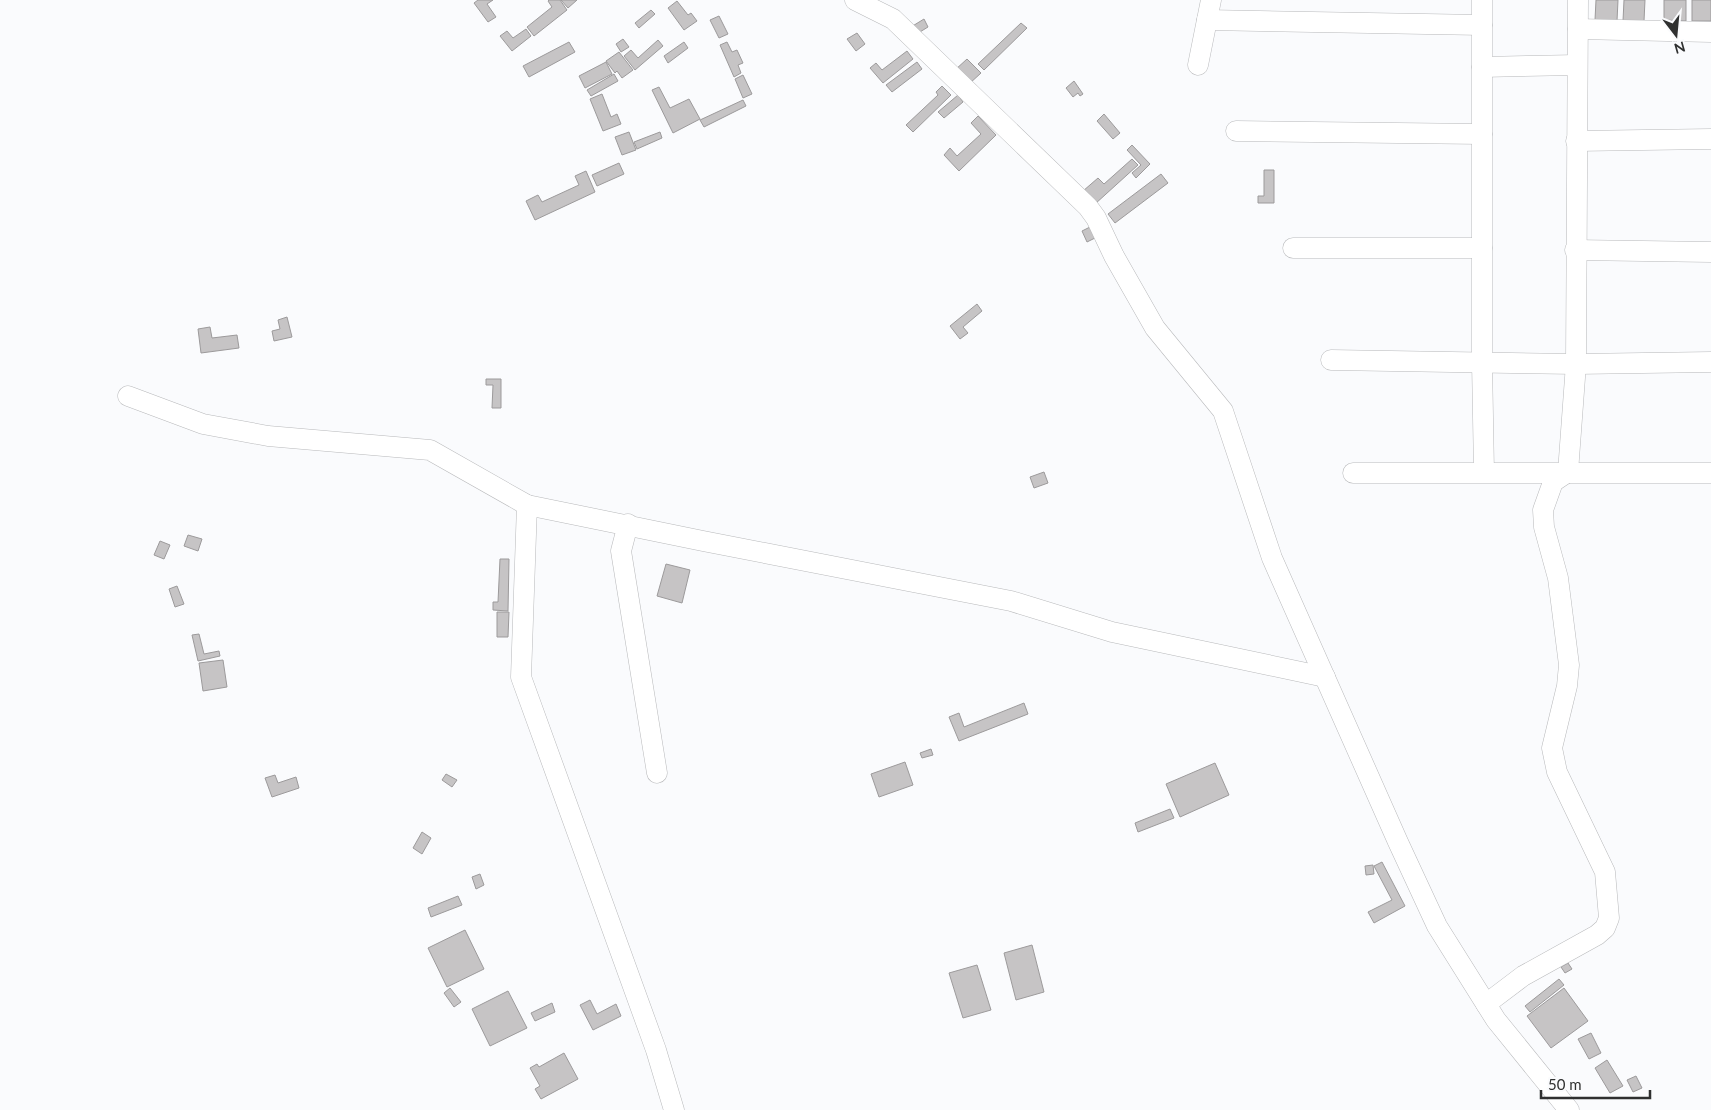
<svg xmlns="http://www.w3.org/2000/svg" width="1711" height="1110" font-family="Lato,sans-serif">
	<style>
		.building { fill: #c6c4c5; stroke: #9c9a9b }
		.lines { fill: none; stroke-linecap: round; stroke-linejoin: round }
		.minor-casing { stroke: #b8b9bb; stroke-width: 21 }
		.minor { stroke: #fff; stroke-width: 20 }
	</style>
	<rect width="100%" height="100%" fill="#fafbfd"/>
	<g class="building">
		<path d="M 478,0 L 493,0 L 487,4 L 496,17 L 488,22 L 474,3 Z"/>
		<path d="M 549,0 L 560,0 L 567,10 L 534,36 L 527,27 L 552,7 L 548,1 Z"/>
		<path d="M 561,0 L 577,0 L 568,8 Z"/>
		<path d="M 1596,0 L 1618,0 L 1617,21 L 1595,20 Z"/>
		<path d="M 1624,0 L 1645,0 L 1644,21 L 1623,21 Z"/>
		<path d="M 1664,0 L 1686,0 L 1686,21 L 1664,20 Z"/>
		<rect x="1692" y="0" width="19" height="21"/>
		<path d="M 677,1 L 688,15 L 691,13 L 697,21 L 684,30 L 668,8 Z"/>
		<path d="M 651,10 L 655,14 L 639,28 L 635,23 Z"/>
		<path d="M 719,16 L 728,34 L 719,38 L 710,20 Z"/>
		<path d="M 924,19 L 928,27 L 915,35 L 911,27 Z"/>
		<path d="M 1021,23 L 1027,28 L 984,70 L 978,64 Z"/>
		<path d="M 526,29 L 531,36 L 512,51 L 500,36 L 507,31 L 513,38 Z"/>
		<path d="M 857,33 L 865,44 L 856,51 L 847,39 Z"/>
		<path d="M 623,39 L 629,47 L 621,52 L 616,44 Z"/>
		<path d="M 658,40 L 663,46 L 635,70 L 624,56 L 631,50 L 638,58 Z"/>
		<path d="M 569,42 L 575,52 L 529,77 L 523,66 Z"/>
		<path d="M 684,42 L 688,48 L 668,63 L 664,56 Z"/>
		<path d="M 727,42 L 732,52 L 737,50 L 743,63 L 738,65 L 741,73 L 734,77 L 720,45 Z"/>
		<path d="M 907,51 L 913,59 L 883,83 L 870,68 L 876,63 L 882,70 Z"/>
		<path d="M 619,52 L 633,70 L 622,78 L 617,71 L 615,73 L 606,61 Z"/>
		<path d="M 967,59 L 981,73 L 969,84 L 955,70 Z"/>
		<path d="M 606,62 L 612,74 L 585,88 L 579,76 Z"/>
		<path d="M 917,62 L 922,69 L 892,92 L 886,85 Z"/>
		<path d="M 614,74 L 618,81 L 591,96 L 587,90 Z"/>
		<path d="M 743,75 L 752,94 L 743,98 L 735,79 Z"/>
		<path d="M 1074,81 L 1083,94 L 1080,96 L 1078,93 L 1073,97 L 1066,88 Z"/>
		<path d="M 942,86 L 951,95 L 913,132 L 906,125 L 938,95 L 936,92 Z"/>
		<path d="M 659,87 L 670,108 L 689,99 L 700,119 L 673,133 L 652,90 Z"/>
		<path d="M 602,94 L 611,117 L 617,114 L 621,124 L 603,131 L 590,99 Z"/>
		<path d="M 958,95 L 963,102 L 944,118 L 938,112 Z"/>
		<path d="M 743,100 L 746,106 L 704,127 L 700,120 Z"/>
		<path d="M 1104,114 L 1120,133 L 1113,139 L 1097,121 Z"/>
		<path d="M 978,116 L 996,135 L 959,171 L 944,155 L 950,148 L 957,156 L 981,134 L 971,123 Z"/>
		<path d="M 629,132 L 636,150 L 622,155 L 615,137 Z"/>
		<path d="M 660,132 L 662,138 L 637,149 L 634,142 Z"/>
		<path d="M 1132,145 L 1150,164 L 1136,178 L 1132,173 L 1141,165 L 1127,150 Z"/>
		<path d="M 1132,159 L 1138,165 L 1095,204 L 1083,191 L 1098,178 L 1104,184 Z"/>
		<path d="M 619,163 L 624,174 L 597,186 L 592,175 Z"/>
		<path d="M 1264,170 L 1274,170 L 1274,203 L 1258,203 L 1258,196 L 1264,196 Z"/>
		<path d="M 586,171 L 595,192 L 535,220 L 526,201 L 538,195 L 542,202 L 579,185 L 575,176 Z"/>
		<path d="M 1161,174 L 1168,183 L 1115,223 L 1108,214 Z"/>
		<path d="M 1090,227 L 1095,238 L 1087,242 L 1082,231 Z"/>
		<path d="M 977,304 L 982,311 L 963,327 L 968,333 L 960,339 L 950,326 Z"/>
		<path d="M 287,317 L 292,337 L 274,341 L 272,331 L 280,329 L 278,320 Z"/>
		<path d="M 210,327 L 212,338 L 237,335 L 239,348 L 201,353 L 198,329 Z"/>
		<path d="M 486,379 L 501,379 L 501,408 L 492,408 L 493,385 L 486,385 Z"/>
		<path d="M 1044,472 L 1048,483 L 1034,488 L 1030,477 Z"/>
		<path d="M 188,535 L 202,539 L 198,551 L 184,546 Z"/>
		<path d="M 160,541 L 170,545 L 164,559 L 154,555 Z"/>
		<path d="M 500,559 L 509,559 L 508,611 L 493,610 L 493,602 L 498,602 Z"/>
		<path d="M 666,564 L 690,570 L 682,603 L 657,596 Z"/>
		<path d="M 177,586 L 184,604 L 175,607 L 169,589 Z"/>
		<path d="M 497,612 L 509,612 L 508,637 L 497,637 Z"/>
		<path d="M 199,634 L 204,654 L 219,651 L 220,656 L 198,661 L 192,635 Z"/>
		<path d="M 223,660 L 227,687 L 203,691 L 199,663 Z"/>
		<path d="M 1024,703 L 1028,714 L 959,741 L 949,717 L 959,713 L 964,727 Z"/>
		<path d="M 931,749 L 933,755 L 922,758 L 920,753 Z"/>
		<path d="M 905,762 L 913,785 L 879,797 L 871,774 Z"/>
		<path d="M 1215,763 L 1229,795 L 1180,817 L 1166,784 Z"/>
		<path d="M 446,774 L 457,780 L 452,787 L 442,780 Z"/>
		<path d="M 275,775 L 278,783 L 296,777 L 299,788 L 272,797 L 265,778 Z"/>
		<path d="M 1170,809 L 1174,818 L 1138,832 L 1135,823 Z"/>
		<path d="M 422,832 L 431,838 L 422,854 L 413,848 Z"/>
		<path d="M 1382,862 L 1405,906 L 1374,923 L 1368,912 L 1392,900 L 1374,866 Z"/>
		<path d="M 1373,865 L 1374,874 L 1366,875 L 1365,866 Z"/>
		<path d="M 480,874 L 484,885 L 476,889 L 472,877 Z"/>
		<path d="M 458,896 L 462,905 L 431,917 L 428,908 Z"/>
		<path d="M 465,930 L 484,969 L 447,987 L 428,948 Z"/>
		<path d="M 1032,945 L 1044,992 L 1016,1000 L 1004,953 Z"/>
		<path d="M 1568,963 L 1572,969 L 1565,973 L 1561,967 Z"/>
		<path d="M 977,965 L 991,1010 L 963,1018 L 949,973 Z"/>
		<path d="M 1559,979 L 1564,985 L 1530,1012 L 1525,1006 Z"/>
		<path d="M 450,988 L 461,1002 L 454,1007 L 444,993 Z"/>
		<path d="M 1564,988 L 1588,1021 L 1551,1048 L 1527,1016 Z"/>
		<path d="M 508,991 L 527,1028 L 490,1046 L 472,1009 Z"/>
		<path d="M 590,1000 L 597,1014 L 616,1004 L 621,1016 L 593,1030 L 580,1005 Z"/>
		<path d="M 552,1003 L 555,1012 L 535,1021 L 531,1013 Z"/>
		<path d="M 1591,1033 L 1601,1053 L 1589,1059 L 1578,1039 Z"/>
		<path d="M 564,1053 L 578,1079 L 541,1099 L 535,1089 L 540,1086 L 530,1068 L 537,1064 L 539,1067 Z"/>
		<path d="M 1607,1060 L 1623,1086 L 1610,1093 L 1595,1068 Z"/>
		<path d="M 1636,1076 L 1642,1088 L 1633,1092 L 1627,1080 Z"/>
	</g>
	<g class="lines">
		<defs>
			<g id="minor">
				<path d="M 855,0 L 893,19 L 1088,207 L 1096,218 L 1114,256 L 1155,328 L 1223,411 L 1272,558 L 1398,842 L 1437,926 L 1496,1020 L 1569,1110"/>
				<path d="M 1482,0 L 1482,362 L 1484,472"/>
				<path d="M 1207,20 L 1482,25"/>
				<path d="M 1578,29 L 1711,32"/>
				<path d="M 1198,65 L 1211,0"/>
				<path d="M 1482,67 L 1577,65"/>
				<path d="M 1236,131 L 1482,134"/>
				<path d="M 1576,141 L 1711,139"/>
				<path d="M 1293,248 L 1482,248"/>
				<path d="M 1575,250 L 1711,252"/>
				<path d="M 1331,360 L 1576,364 L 1711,362"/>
				<path d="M 128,396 L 203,424 L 268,436 L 430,450 L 527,505"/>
				<path d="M 1353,473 L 1711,473"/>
				<path d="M 628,524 L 621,551 L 657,773"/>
				<path d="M 1486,1004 L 1523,976 L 1597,935 L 1605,928 L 1609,918 L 1605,872 L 1557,772 L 1552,748 L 1567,686 L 1569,665 L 1558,578 L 1544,527 L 1543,510 L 1553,482 L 1568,472 L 1576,364 L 1578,0"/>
				<path d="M 674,1110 L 656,1050 L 521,677 L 527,505 L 703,541 L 1011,601 L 1112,632 L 1325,677"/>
			</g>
		</defs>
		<use href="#minor" class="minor-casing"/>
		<use href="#minor" class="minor"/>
	</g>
	<g transform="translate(1676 35) rotate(164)" stroke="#fafbfd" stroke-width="4" paint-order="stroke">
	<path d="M0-4L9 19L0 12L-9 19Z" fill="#2f3030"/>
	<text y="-8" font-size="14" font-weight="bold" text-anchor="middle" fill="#2f3030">N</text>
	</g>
	<path d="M1541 1090v8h109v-8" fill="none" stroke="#2f3030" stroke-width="2.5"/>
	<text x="1548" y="1090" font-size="15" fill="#2f3030" stroke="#fafbfd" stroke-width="4" paint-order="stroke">50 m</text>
</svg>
